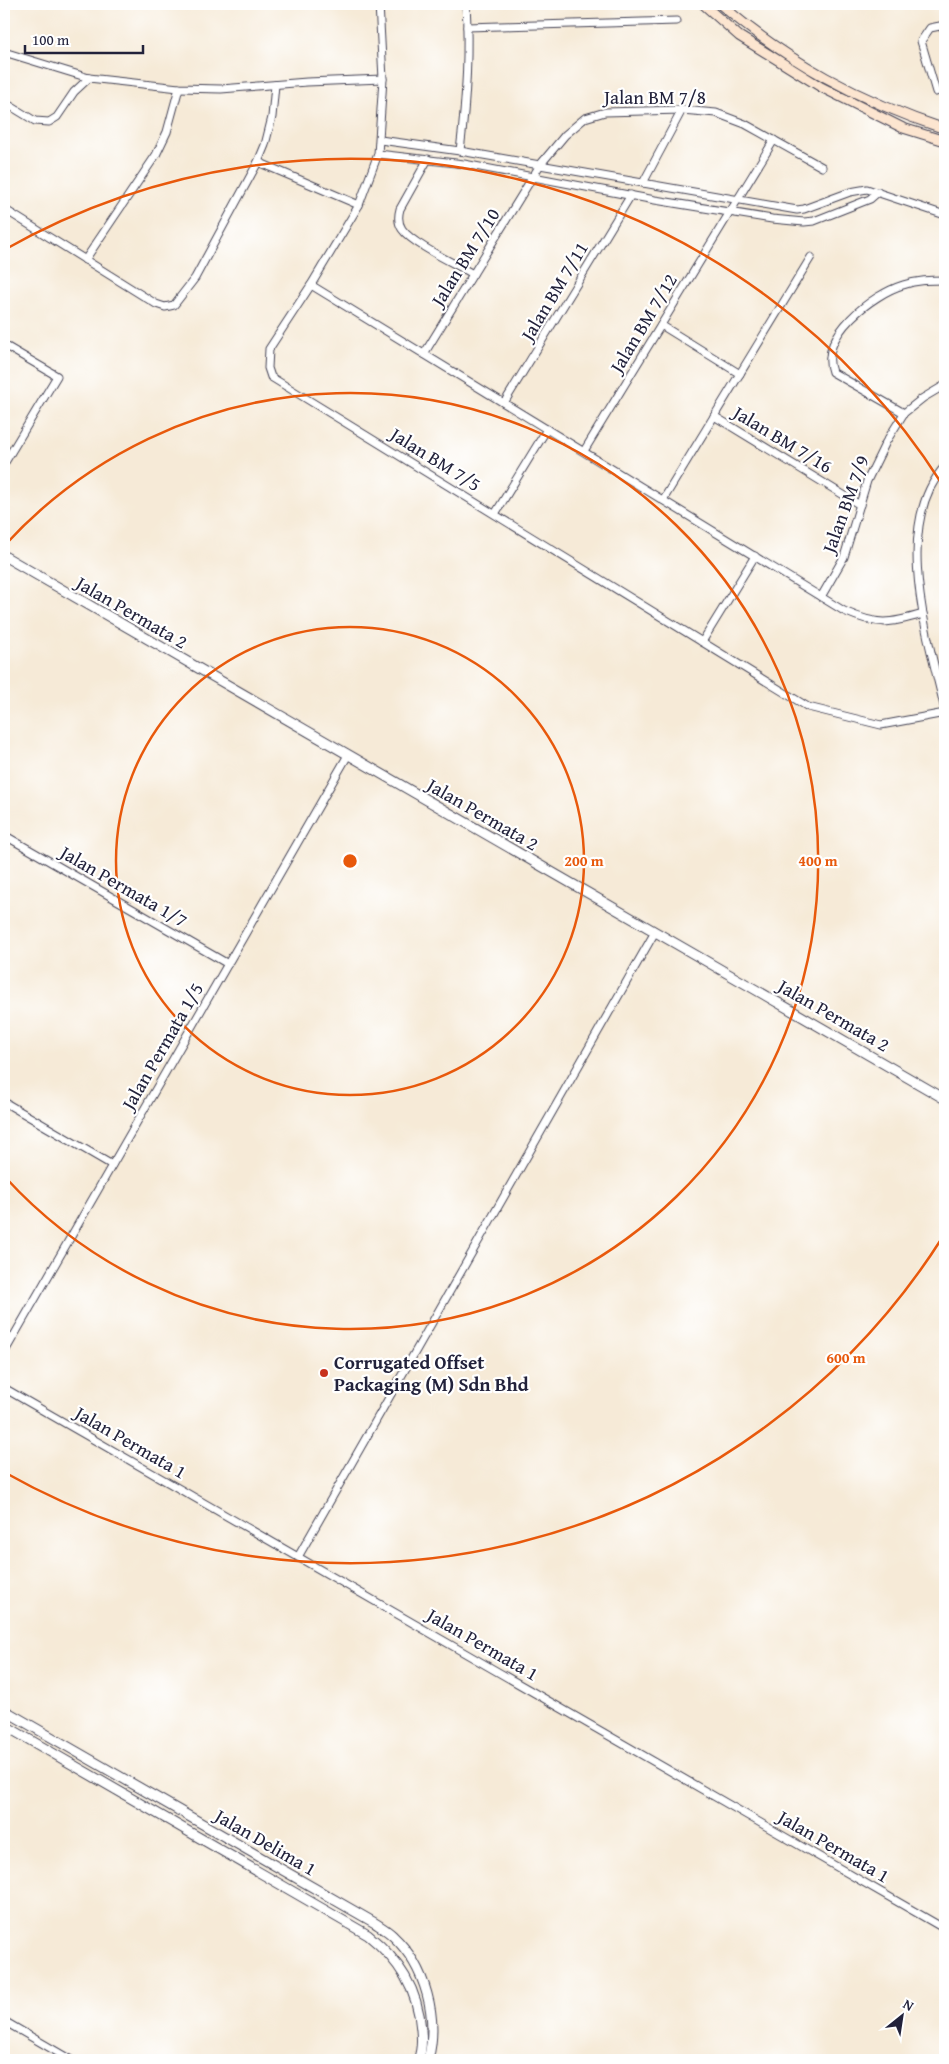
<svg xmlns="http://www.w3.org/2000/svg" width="949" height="2064" font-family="'Gentium Book Plus',serif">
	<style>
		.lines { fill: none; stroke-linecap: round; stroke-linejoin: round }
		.minor-casing { stroke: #424052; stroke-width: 9 }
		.tertiary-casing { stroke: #424052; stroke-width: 11 }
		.secondary-casing { stroke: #424052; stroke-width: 11 }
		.minor { stroke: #fff; stroke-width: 7 }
		.tertiary { stroke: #fff; stroke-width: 9 }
		.secondary { stroke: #fce5d0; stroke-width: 9 }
		.ring { fill: none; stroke: #e8590c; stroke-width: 2.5 }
		.poi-dot { fill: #c8321e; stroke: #fff; stroke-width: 2 }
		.labels { text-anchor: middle; stroke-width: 4.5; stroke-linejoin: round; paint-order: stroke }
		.street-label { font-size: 19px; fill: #22223b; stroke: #fff }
		.poi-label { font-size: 19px; font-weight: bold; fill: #22223b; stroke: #fff; text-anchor: start }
		.centre { fill: #e8590c; stroke: #fff; stroke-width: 2.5 }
		.ring-label { font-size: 15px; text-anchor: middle; font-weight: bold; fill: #e8590c; stroke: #fff; stroke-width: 4.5; stroke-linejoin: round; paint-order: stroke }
	</style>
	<rect width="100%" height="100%" fill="#fff"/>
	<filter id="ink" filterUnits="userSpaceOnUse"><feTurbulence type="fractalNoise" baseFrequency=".02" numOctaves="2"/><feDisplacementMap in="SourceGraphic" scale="10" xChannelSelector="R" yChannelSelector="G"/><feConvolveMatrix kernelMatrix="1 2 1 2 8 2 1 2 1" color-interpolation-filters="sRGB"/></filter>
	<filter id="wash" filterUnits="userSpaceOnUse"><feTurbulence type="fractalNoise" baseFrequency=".0096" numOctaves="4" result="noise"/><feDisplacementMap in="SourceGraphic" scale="20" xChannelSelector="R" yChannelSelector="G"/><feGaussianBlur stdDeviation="1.12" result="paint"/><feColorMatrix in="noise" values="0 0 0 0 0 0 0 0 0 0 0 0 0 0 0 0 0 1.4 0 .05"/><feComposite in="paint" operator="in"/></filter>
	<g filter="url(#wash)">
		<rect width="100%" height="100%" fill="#f6ead7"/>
	</g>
	<g filter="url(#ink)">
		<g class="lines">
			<defs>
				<g id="minor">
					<path d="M 379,4 L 383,79 L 378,154 L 359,205 L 311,285 L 269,349 L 268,368 L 271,377 L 808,707 L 881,725 L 945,713"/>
					<path d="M 467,27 L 677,21"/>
					<path d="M 4,52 L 89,78 L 179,88 L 221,89 L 307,82 L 383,79"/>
					<path d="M 936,92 L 921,41 L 930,28 L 945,25"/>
					<path d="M 4,102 L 35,121 L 49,122 L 57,117 L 74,92 L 89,78"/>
					<path d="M 380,140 L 460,151 L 797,210 L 804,209 L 850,192 L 867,189 L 945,215"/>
					<path d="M 460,151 C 466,102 469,53 466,4"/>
					<path d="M 378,154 L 464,164 L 655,200 L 772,219 L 804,222 L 814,221 L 870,199 L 878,192"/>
					<path d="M 428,159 L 400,209 C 398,216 398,223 402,229 C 412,244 456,264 473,274"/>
					<path d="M 258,162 L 359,205"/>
					<path d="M 643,183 L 682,110"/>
					<path d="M 4,209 L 156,304 L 165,307 L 174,305 L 195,278 L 258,162 L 265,145 L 272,117 L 275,85"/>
					<path d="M 85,260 L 156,155 L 167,132 L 179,88"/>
					<path d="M 311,285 L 844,611 C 878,626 889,624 923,614"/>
					<path d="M 661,325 L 740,374"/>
					<path d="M 4,345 L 57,376 L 4,464"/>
					<path d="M 424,354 L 540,165 L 565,135 L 585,118 L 605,112 L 682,110 L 716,113 L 745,124 L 822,167"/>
					<path d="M 504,403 L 631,195"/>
					<path d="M 904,413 L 832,372 C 818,336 873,294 903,285 C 917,280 931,280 945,280"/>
					<path d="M 714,416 L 860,505"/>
					<path d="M 584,451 L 774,140"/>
					<path d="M 945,466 C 891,526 929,640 945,710"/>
					<path d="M 663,500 L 811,257"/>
					<path d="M 495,514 L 547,429"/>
					<path d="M 821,597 L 844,557 L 867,481 L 886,442 L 904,413 L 923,398 L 945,385"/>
					<path d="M 702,642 L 755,556"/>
					<path d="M 4,835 L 228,964"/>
					<path d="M 4,1102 L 112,1165"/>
					<path d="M 4,1353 L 348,755"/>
					<path d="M 4,1388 L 945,1929"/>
					<path d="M 298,1557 L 655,932"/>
					<path d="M 4,2021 L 71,2060"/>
				</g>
				<g id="tertiary">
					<path d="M 4,556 L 945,1099"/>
					<path d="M 4,1710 L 375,1923 C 381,1927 388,1931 393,1936 C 426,1967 439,2018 428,2060"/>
					<path d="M 4,1725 L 368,1935 C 399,1960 418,1989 421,2030 C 422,2040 422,2051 418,2060"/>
				</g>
				<g id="secondary">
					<path d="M 703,4 L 739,36 L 821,87 L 903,128 L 945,141"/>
					<path d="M 720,4 C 788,62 860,101 945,129"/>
				</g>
			</defs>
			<use href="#minor" class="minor-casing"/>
			<use href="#tertiary" class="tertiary-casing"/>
			<use href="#secondary" class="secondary-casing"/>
			<use href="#minor" class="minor"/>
			<use href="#tertiary" class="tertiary"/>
			<use href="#secondary" class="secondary"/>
		</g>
	</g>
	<g class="ring">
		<circle cx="350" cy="861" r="234"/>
		<path d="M5 545A468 468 0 1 1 5 1177"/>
		<path d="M942 1238A702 702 0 0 1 4 1472M4 250A702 702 0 0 1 942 484"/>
	</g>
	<circle class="poi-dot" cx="324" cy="1373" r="5"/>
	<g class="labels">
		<g class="street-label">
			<text x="655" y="104">Jalan BM 7/8</text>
			<text transform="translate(465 257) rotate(-58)" y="7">Jalan BM 7/10</text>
			<text transform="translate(554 291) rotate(-59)" y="7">Jalan BM 7/11</text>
			<text transform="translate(643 323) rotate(-59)" y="7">Jalan BM 7/12</text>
			<text transform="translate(783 439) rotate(31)" y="7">Jalan BM 7/16</text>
			<text transform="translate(436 459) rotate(32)" y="7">Jalan BM 7/5</text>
			<text transform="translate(845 504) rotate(-70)" y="7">Jalan BM 7/9</text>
			<text transform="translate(132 612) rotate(30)" y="7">Jalan Permata 2</text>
			<text transform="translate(483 814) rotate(30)" y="7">Jalan Permata 2</text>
			<text transform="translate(124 886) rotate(30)" y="7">Jalan Permata 1/7</text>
			<text transform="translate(834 1015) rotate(30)" y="7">Jalan Permata 2</text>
			<text transform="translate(162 1046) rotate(-60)" y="7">Jalan Permata 1/5</text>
			<text transform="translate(131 1442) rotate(30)" y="7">Jalan Permata 1</text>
			<text transform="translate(483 1644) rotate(30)" y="7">Jalan Permata 1</text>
			<text transform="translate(266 1842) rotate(30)" y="7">Jalan Delima 1</text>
			<text transform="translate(834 1846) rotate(30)" y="7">Jalan Permata 1</text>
		</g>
		<g class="poi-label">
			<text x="334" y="1369">Corrugated Offset<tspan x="334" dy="22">Packaging (M) Sdn Bhd</tspan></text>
		</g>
	</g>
	<circle cx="350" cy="861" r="8" class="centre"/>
	<g class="ring-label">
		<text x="584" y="866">200 m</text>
		<text x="818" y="866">400 m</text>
		<text x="846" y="1363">600 m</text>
	</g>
	<rect width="949" height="2064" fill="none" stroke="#fff" stroke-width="20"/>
	<g transform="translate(902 2016) rotate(30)" stroke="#ffffff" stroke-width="4" paint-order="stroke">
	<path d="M0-4L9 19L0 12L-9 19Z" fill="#22223b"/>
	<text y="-8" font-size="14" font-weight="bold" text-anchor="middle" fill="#22223b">N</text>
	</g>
	<path d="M25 45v8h118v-8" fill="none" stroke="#22223b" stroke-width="2.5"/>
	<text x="32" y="45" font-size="15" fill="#22223b" stroke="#ffffff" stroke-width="4" paint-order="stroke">100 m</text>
</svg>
